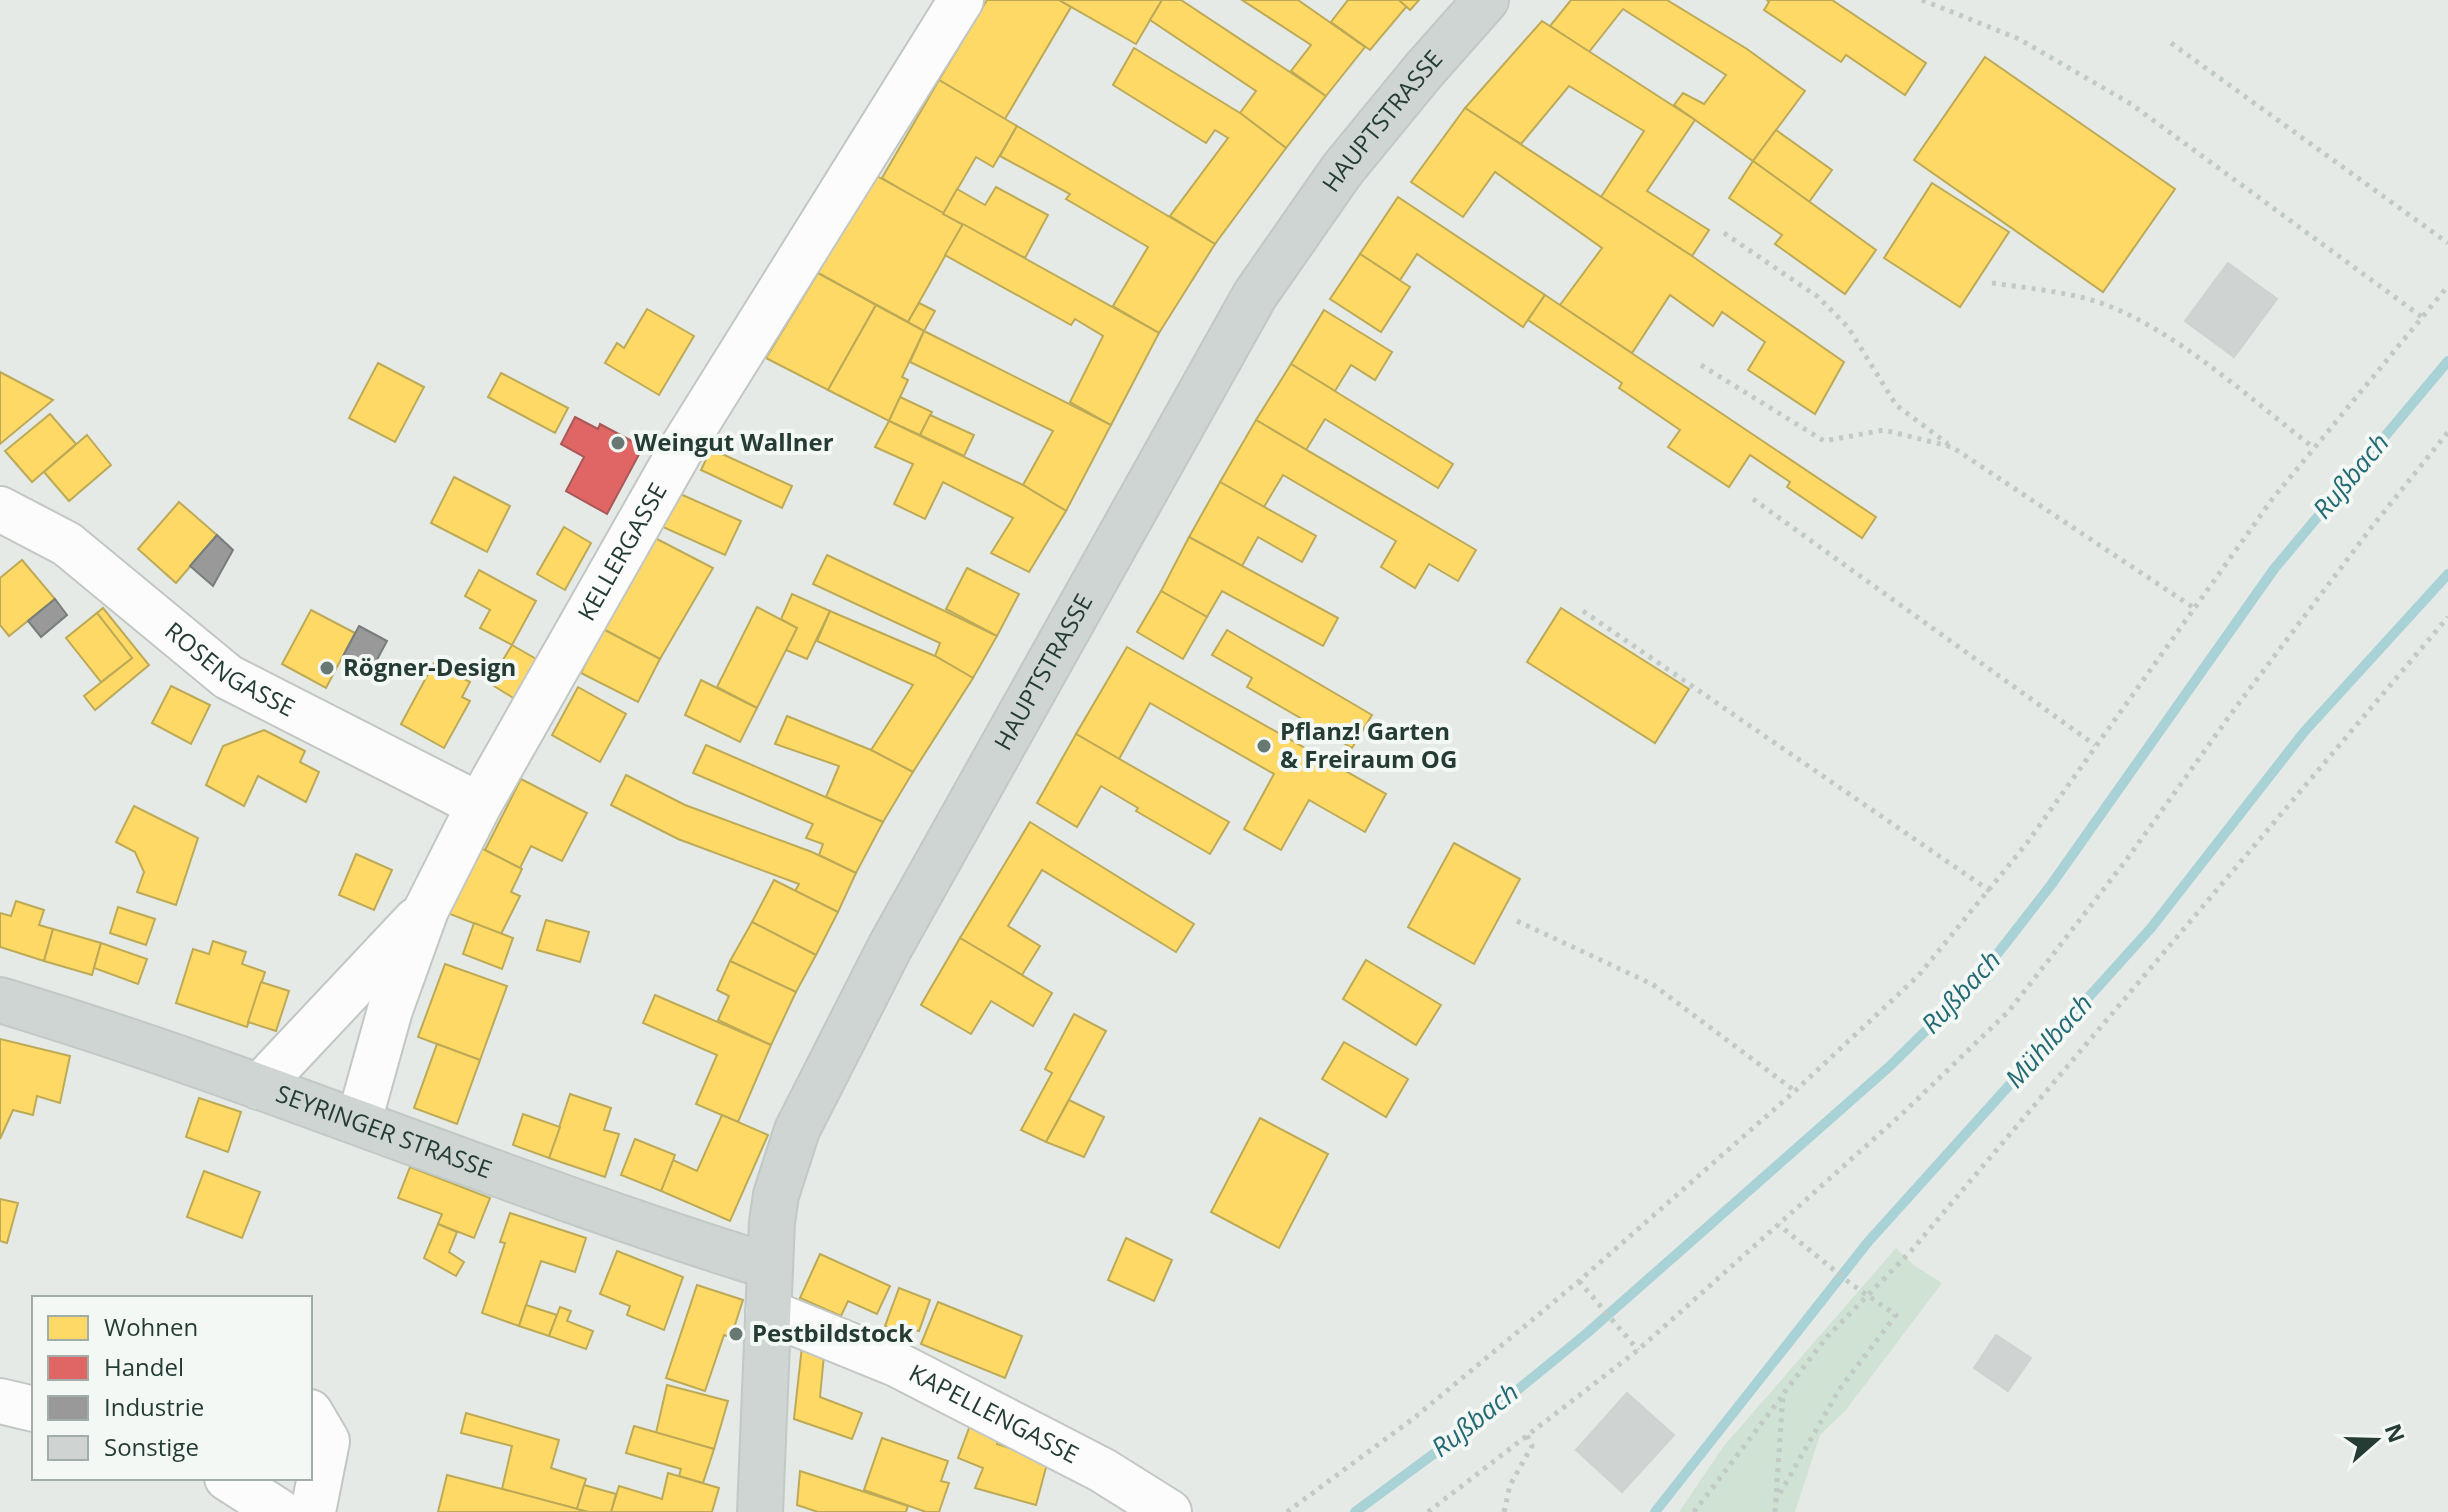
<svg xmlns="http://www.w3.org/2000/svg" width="2448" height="1512" font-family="'Open Sans',sans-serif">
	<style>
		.green { fill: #cfe2d4 }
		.homes { fill: #ffd966; stroke: #bdaa57; stroke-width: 2 }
		.shops { fill: #e06666; stroke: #a85957; stroke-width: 2 }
		.industry { fill: #999; stroke: #767d7b; stroke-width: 2 }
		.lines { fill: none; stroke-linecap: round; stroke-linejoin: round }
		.stream { stroke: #a8d2d5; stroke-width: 10 }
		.building { fill: #cfd3d1; stroke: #ced3d0; stroke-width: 2 }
		.minor-casing { stroke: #c2c7c4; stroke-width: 48 }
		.major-casing { stroke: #c1c9c6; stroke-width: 48 }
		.path { stroke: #c1cac5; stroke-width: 5; stroke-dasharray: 4 6; stroke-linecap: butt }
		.minor { stroke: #fbfcfb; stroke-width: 44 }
		.major { stroke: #ced5d3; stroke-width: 44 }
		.poi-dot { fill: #687973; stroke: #f3f8f5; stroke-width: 3 }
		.labels { text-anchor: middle; stroke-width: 8; stroke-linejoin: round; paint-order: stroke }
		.street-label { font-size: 24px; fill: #243c34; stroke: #f3f8f5 }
		.poi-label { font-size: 24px; font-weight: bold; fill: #243c34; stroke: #f3f8f5; text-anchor: start }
		.water-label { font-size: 26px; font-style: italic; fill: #226a74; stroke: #f3f8f5 }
	</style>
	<rect width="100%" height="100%" fill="#e5eae7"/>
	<path class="green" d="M 1896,1248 L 1915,1266 L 1942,1283 L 1846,1410 L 1820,1435 L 1795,1512 L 1679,1512 L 1723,1447 Z"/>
	<g class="homes">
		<path d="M 987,0 L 1059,0 L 1071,7 L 1005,119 L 939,80 Z"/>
		<path d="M 1059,0 L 1162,0 L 1136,44 Z"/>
		<path d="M 1162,0 L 1181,0 L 1326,96 L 1286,148 L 1240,113 L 1256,91 L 1150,20 Z"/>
		<path d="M 1242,0 L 1298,0 L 1365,47 L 1326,96 L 1291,71 L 1311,45 Z"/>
		<path d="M 1348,0 L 1399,0 L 1407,6 L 1370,50 L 1331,22 Z"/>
		<path d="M 1399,0 L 1419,0 L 1410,10 Z"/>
		<path d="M 1571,0 L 1667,0 L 1747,49 L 1805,91 L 1753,161 L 1674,105 L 1683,93 L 1704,104 L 1726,75 L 1623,9 L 1589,52 L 1550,26 Z"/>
		<path d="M 1767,0 L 1832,0 L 1926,63 L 1905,95 L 1846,55 L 1841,62 L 1764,10 L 1769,2 Z"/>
		<path d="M 1542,21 L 1695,120 L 1647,191 L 1709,230 L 1692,256 L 1601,197 L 1644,131 L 1569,86 L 1521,144 L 1465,108 Z"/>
		<path d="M 1134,48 L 1240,113 L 1286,148 L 1215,244 L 1170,216 L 1228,138 L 1215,130 L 1206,143 L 1113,85 Z"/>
		<path d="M 1985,57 L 2175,189 L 2103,292 L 1914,160 Z"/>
		<path d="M 939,80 L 1017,126 L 993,167 L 976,157 L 943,214 L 882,178 Z"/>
		<path d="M 1465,108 L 1692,256 L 1844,362 L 1815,414 L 1748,370 L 1765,342 L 1722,312 L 1713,326 L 1670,295 L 1632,353 L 1560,305 L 1602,248 L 1495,172 L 1463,217 L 1411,182 Z"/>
		<path d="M 1017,126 L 1215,244 L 1159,333 L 1113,306 L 1148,247 L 1066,199 L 1070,194 L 1000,156 Z"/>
		<path d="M 1776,130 L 1832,170 L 1809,202 L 1753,161 Z"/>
		<path d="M 1753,161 L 1876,250 L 1845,294 L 1775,244 L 1782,235 L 1729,198 Z"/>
		<path d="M 875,175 L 963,224 L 908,322 L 818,273 Z"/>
		<path d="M 1932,183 L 2009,232 L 1960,307 L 1884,258 Z"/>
		<path d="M 996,187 L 1048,215 L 1025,258 L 943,214 L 957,189 L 985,205 Z"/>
		<path d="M 1398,197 L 1545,295 L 1523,327 L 1417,254 L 1400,280 L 1360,254 Z"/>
		<path d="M 963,224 L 1159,333 L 1111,425 L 1070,402 L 1103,336 L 1075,319 L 1071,325 L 945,255 Z"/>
		<path d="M 1360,254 L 1410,287 L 1381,332 L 1330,299 Z"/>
		<path d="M 818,273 L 876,305 L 828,390 L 766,358 Z"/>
		<path d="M 1545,295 L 1876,517 L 1862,538 L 1787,487 L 1790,482 L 1750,455 L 1729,487 L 1668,447 L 1680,430 L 1619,388 L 1622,383 L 1528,320 Z"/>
		<path d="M 919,303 L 935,311 L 924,331 L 908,322 Z"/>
		<path d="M 876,305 L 924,331 L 902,377 L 908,380 L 889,421 L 828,390 Z"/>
		<path d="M 647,309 L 694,336 L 659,395 L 605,363 L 617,343 L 624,348 Z"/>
		<path d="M 1324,310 L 1392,352 L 1375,380 L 1351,365 L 1335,391 L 1291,364 Z"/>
		<path d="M 924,331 L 1111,425 L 1066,511 L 1023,485 L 1053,431 L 910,362 Z"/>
		<path d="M 378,363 L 424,387 L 395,442 L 349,418 Z"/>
		<path d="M 1291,364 L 1453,464 L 1438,488 L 1325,419 L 1306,450 L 1256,420 Z"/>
		<path d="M 0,372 L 53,400 L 0,444 Z"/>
		<path d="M 501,373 L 568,408 L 555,433 L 488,397 Z"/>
		<path d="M 900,397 L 932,412 L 920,435 L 889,421 Z"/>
		<path d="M 50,414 L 76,444 L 32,482 L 5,451 Z"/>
		<path d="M 930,415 L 974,435 L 964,456 L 920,435 Z"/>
		<path d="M 1256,420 L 1476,550 L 1458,581 L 1429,564 L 1415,588 L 1381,567 L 1396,541 L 1283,475 L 1264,507 L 1220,482 Z"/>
		<path d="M 889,421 L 1023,485 L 1066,511 L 1029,572 L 991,553 L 1013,518 L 943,482 L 925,519 L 894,504 L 913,464 L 875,447 Z"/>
		<path d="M 87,435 L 111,465 L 69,501 L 44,472 Z"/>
		<path d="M 711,449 L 792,486 L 782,508 L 701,470 Z"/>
		<path d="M 454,477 L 510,506 L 487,552 L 431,523 Z"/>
		<path d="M 1220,482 L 1316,536 L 1302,562 L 1258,537 L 1242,566 L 1189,537 Z"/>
		<path d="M 678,493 L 741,521 L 725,555 L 663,527 Z"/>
		<path d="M 179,502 L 217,535 L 176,583 L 138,549 Z"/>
		<path d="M 564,527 L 591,543 L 565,590 L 537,574 Z"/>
		<path d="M 1189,537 L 1338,618 L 1323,646 L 1222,591 L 1207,617 L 1161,591 Z"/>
		<path d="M 655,538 L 713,568 L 660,659 L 603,629 Z"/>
		<path d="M 827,555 L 997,636 L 973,678 L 935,656 L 940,643 L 813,584 Z"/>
		<path d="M 22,560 L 55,599 L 9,636 L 0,625 L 0,578 Z"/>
		<path d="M 967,568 L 1019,594 L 997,636 L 946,609 Z"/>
		<path d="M 479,570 L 536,601 L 512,645 L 480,628 L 490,610 L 465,596 Z"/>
		<path d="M 1161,591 L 1207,617 L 1183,659 L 1137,632 Z"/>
		<path d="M 792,594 L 830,611 L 807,659 L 786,650 L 797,628 L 781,619 Z"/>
		<path d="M 757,607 L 797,628 L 757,708 L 717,687 Z"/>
		<path d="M 103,608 L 149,665 L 95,710 L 84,696 L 132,658 L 97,613 Z"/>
		<path d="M 1561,608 L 1689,689 L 1655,743 L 1527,662 Z"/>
		<path d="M 311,610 L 355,633 L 326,688 L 282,664 Z"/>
		<path d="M 830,611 L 935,656 L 973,678 L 913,772 L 871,750 L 913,685 L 817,641 Z"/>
		<path d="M 97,613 L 132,658 L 101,682 L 66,638 Z"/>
		<path d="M 603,629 L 660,659 L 638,702 L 581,673 Z"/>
		<path d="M 1227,630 L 1372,715 L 1352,748 L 1247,687 L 1252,678 L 1212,655 Z"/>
		<path d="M 512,645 L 538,660 L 515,699 L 489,683 Z"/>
		<path d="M 1127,647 L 1386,794 L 1365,832 L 1309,800 L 1281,850 L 1244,829 L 1274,774 L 1150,703 L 1119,759 L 1076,734 Z"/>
		<path d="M 434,663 L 470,682 L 462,697 L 470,701 L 444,748 L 401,724 Z"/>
		<path d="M 701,680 L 757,708 L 740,742 L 685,715 Z"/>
		<path d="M 171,686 L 210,705 L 191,744 L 152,723 Z"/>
		<path d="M 578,687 L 626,714 L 600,762 L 552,735 Z"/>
		<path d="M 787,716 L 871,750 L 913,772 L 883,822 L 826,797 L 839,766 L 775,744 Z"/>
		<path d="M 264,730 L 305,751 L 300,762 L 319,772 L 306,802 L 258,776 L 244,806 L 206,785 L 223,746 Z"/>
		<path d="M 1076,734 L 1229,822 L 1210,854 L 1136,811 L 1138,808 L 1101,786 L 1077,827 L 1037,803 Z"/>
		<path d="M 706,745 L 883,822 L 856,873 L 819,855 L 823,844 L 806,838 L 813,824 L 693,773 Z"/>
		<path d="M 626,775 L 685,805 L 812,852 L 856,873 L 838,912 L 795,891 L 799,884 L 678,839 L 611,805 Z"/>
		<path d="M 521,779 L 587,813 L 562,861 L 531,846 L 520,868 L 485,850 Z"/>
		<path d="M 134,806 L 198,838 L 176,905 L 137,892 L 144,872 L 135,852 L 116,842 Z"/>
		<path d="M 1030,822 L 1194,924 L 1176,952 L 1042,870 L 1008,926 L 1040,946 L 1022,975 L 960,938 Z"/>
		<path d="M 1454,843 L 1520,879 L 1474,964 L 1408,927 Z"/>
		<path d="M 475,845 L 522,869 L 511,892 L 520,896 L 501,934 L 445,912 Z"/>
		<path d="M 356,854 L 392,870 L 374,910 L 339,895 Z"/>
		<path d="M 774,880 L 838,912 L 816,955 L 752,922 Z"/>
		<path d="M 16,901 L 44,910 L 39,925 L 53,929 L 44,961 L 0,947 L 0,913 L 11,916 Z"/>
		<path d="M 118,907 L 155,919 L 146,945 L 110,933 Z"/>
		<path d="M 546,920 L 589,932 L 580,962 L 537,950 Z"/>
		<path d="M 752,922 L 816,955 L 796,992 L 730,961 Z"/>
		<path d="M 474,923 L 513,938 L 502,969 L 463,954 Z"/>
		<path d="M 53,929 L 101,943 L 92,975 L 44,961 Z"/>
		<path d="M 960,938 L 1052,993 L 1033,1026 L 991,1001 L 971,1034 L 921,1005 Z"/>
		<path d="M 213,941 L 246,952 L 242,964 L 265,972 L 247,1027 L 176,1003 L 193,949 L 209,954 Z"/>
		<path d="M 101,943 L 147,959 L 138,984 L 94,968 Z"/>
		<path d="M 1366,960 L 1441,1005 L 1416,1045 L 1343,999 Z"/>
		<path d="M 730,961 L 796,992 L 771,1045 L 718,1020 L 729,996 L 717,990 Z"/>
		<path d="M 445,964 L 507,986 L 480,1060 L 418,1037 Z"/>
		<path d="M 261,982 L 289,991 L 276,1031 L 248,1022 Z"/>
		<path d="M 655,995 L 771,1045 L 738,1122 L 696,1104 L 717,1055 L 643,1023 Z"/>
		<path d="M 1074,1014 L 1106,1031 L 1046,1142 L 1021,1130 L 1052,1073 L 1045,1069 Z"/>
		<path d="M 0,1039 L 70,1056 L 60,1103 L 37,1096 L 33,1115 L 13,1110 L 0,1139 Z"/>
		<path d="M 1344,1042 L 1408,1079 L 1386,1117 L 1322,1079 Z"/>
		<path d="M 437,1044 L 480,1060 L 457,1124 L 414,1108 Z"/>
		<path d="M 570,1094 L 611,1108 L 604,1130 L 619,1134 L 605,1177 L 549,1158 Z"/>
		<path d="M 199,1098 L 241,1112 L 228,1152 L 186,1137 Z"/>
		<path d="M 1069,1100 L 1104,1117 L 1084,1157 L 1046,1142 Z"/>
		<path d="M 523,1114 L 560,1127 L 549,1158 L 513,1145 Z"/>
		<path d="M 722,1115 L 768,1135 L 730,1221 L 661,1191 L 673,1160 L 697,1171 Z"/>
		<path d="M 1260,1118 L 1328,1154 L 1279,1248 L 1211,1212 Z"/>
		<path d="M 635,1139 L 675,1155 L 661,1191 L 621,1175 Z"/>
		<path d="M 410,1167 L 490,1198 L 474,1238 L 438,1224 L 442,1214 L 398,1198 Z"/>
		<path d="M 204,1171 L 260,1192 L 242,1238 L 187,1217 Z"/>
		<path d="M 0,1199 L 18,1203 L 7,1243 L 0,1241 Z"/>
		<path d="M 510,1213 L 586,1238 L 575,1272 L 541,1261 L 519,1326 L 482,1313 L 505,1243 L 500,1242 Z"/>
		<path d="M 438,1224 L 457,1232 L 449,1252 L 464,1262 L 456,1276 L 424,1258 Z"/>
		<path d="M 1126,1238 L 1172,1260 L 1154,1301 L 1108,1280 Z"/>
		<path d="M 617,1251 L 683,1277 L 664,1330 L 627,1315 L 630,1306 L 600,1294 Z"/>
		<path d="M 820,1254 L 890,1286 L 877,1314 L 848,1301 L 841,1316 L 800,1298 Z"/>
		<path d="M 697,1285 L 743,1300 L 731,1337 L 724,1335 L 705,1391 L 666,1378 Z"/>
		<path d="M 899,1288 L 930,1300 L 919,1331 L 905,1327 L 903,1333 L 885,1326 Z"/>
		<path d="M 938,1302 L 1022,1336 L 1005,1378 L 921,1344 Z"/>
		<path d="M 526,1305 L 557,1315 L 549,1336 L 519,1326 Z"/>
		<path d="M 560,1307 L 571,1311 L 567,1321 L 593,1331 L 586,1349 L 549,1336 Z"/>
		<path d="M 802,1346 L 824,1355 L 820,1397 L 862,1413 L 852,1439 L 794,1419 Z"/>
		<path d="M 667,1385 L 728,1401 L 714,1449 L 656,1433 Z"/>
		<path d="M 466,1413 L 559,1440 L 551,1468 L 586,1479 L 577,1509 L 502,1489 L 512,1446 L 461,1433 Z"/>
		<path d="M 972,1420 L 1000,1432 L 997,1444 L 1048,1460 L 1036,1505 L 975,1488 L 983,1468 L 958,1458 Z"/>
		<path d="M 634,1426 L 714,1449 L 703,1483 L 679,1476 L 681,1469 L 626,1453 Z"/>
		<path d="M 882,1438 L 948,1461 L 941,1481 L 949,1483 L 939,1512 L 926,1512 L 864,1490 Z"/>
		<path d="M 800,1471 L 908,1506 L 906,1512 L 818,1512 L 797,1505 Z"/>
		<path d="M 668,1473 L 719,1488 L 712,1512 L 611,1512 L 619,1486 L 662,1499 Z"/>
		<path d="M 447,1475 L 502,1489 L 589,1512 L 438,1512 Z"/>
		<path d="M 584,1485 L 616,1494 L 611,1512 L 589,1512 L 577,1509 Z"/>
	</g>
	<path class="shops" d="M 575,417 L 598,429 L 600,424 L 643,447 L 607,514 L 566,491 L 584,457 L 561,444 Z"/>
	<g class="industry">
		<path d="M 217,535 L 233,550 L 213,586 L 190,566 Z"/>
		<path d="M 55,599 L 67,615 L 41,637 L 28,621 Z"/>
		<path d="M 359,626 L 387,641 L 370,673 L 342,658 Z"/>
	</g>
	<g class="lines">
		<g class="stream">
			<path d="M 1355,1512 L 1493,1410 L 1586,1334 L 1890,1066 L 1977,980 L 2051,885 L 2274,569 L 2448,361"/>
			<path d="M 1655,1512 L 1868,1242 L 2151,928 L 2304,732 L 2448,574"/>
		</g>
	</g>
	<g class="building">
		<path d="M 2228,263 L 2277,299 L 2234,357 L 2185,321 Z"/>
		<path d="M 1996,1335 L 2031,1358 L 2008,1391 L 1974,1368 Z"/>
		<path d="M 1627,1393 L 1674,1435 L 1622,1492 L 1576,1450 Z"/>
	</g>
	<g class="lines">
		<defs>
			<g id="minor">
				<path id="s1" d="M 0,509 L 67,544 L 228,677 L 479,805"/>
				<path d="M 259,1087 L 416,920"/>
				<path id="s2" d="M 359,1121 L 390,1010 L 426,910 L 479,805 L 680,451 L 961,0"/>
				<path id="s3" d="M 768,1312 L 896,1364 L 1102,1470 L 1169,1512"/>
				<path d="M 0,1401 L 34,1409"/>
				<path d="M 310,1412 L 327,1441 L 313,1512"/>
				<path d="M 227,1478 L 280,1512"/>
			</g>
			<g id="major">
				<path id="s4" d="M 0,1000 C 260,1078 509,1186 768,1266"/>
				<path id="s5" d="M 760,1512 L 772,1222 L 776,1195 L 797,1130 L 890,947 L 1255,295 L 1342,170 L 1424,70 L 1486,0"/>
			</g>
		</defs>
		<use href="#minor" class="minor-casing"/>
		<use href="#major" class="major-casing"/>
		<g class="path">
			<path d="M 1922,0 L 2019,39 L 2131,104 L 2422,317"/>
			<path d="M 2171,43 L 2448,243"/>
			<path d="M 1724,233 L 1818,297 L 1848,327 L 1896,405 L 1948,444"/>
			<path d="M 1992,283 C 2026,288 2061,291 2095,301 C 2172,326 2250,399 2314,448"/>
			<path d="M 1701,365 L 1824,441 L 1884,430 L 1952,447 L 2194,608"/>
			<path d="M 1753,499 L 2095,745"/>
			<path d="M 1583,611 L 1990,891"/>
			<path d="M 1517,921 L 1652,984 L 1795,1091"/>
			<path d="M 1579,1281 L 1638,1350"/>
			<path d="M 1775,1502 L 1839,1390 L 1896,1315 L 1851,1284 L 1779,1225"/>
			<path d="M 1287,1512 L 1414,1418 L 1579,1281 L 1795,1091 L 1918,976 L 2027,843 L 2273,498 L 2448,286"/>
			<path d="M 1428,1512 L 1638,1350 L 1904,1112 L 2009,1011 L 2127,859 L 2236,707 L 2371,528 L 2448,432"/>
			<path d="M 1504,1512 L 1510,1485 L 1532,1446 L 1527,1435"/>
			<path d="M 1694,1512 L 1783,1395"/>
			<path d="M 1775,1512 L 1783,1394 L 1827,1337 L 1911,1251 L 2448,617"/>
		</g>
		<use href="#minor" class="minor"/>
		<use href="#major" class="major"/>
	</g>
	<g class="poi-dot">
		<circle cx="618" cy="443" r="8"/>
		<circle cx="327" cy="668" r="8"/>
		<circle cx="1264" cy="746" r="8"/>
		<circle cx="736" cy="1334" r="8"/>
	</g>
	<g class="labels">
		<g class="street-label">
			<text dy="8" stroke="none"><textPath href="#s5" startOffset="1554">HAUPTSTRASSE</textPath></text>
			<text dy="8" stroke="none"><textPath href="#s2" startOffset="630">KELLERGASSE</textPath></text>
			<text dy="8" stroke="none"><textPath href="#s1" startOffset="282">ROSENGASSE</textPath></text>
			<text dy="8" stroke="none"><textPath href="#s5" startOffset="906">HAUPTSTRASSE</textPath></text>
			<text dy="8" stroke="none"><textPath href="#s4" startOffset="406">SEYRINGER STRASSE</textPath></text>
			<text dy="8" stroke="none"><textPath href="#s3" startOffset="248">KAPELLENGASSE</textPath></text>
		</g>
		<g class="poi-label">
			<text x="634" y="451">Weingut Wallner</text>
			<text x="343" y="676">Rögner-Design</text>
			<text x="1280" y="740">Pflanz! Garten<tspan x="1280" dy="28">&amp; Freiraum OG</tspan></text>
			<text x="752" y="1342">Pestbildstock</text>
		</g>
		<g class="water-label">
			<text transform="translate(2351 476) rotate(-50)" y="9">Rußbach</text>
			<text transform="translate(1961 992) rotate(-47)" y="9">Rußbach</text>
			<text transform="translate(2049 1041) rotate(-48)" y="9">Mühlbach</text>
			<text transform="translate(1475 1420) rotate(-38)" y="9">Rußbach</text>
		</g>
	</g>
	<rect x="32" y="1296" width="280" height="184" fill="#f3f8f5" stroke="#a0ada8" stroke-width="2"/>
	<rect x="48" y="1316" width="40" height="24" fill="#ffd966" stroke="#a0ada8" stroke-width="2"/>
	<text x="104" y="1336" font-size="24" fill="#243c34">Wohnen</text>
	<rect x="48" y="1356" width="40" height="24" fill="#e06666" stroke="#a0ada8" stroke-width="2"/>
	<text x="104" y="1376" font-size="24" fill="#243c34">Handel</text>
	<rect x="48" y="1396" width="40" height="24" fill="#999999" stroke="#a0ada8" stroke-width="2"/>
	<text x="104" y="1416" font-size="24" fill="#243c34">Industrie</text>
	<rect x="48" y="1436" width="40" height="24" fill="#cfd3d1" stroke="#a0ada8" stroke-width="2"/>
	<text x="104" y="1456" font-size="24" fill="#243c34">Sonstige</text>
	<g transform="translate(2376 1440) rotate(70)" stroke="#f3f8f5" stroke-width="6" paint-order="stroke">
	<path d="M0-6L14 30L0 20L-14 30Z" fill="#243c34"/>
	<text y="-12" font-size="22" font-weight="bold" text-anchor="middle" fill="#243c34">N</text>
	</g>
</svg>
